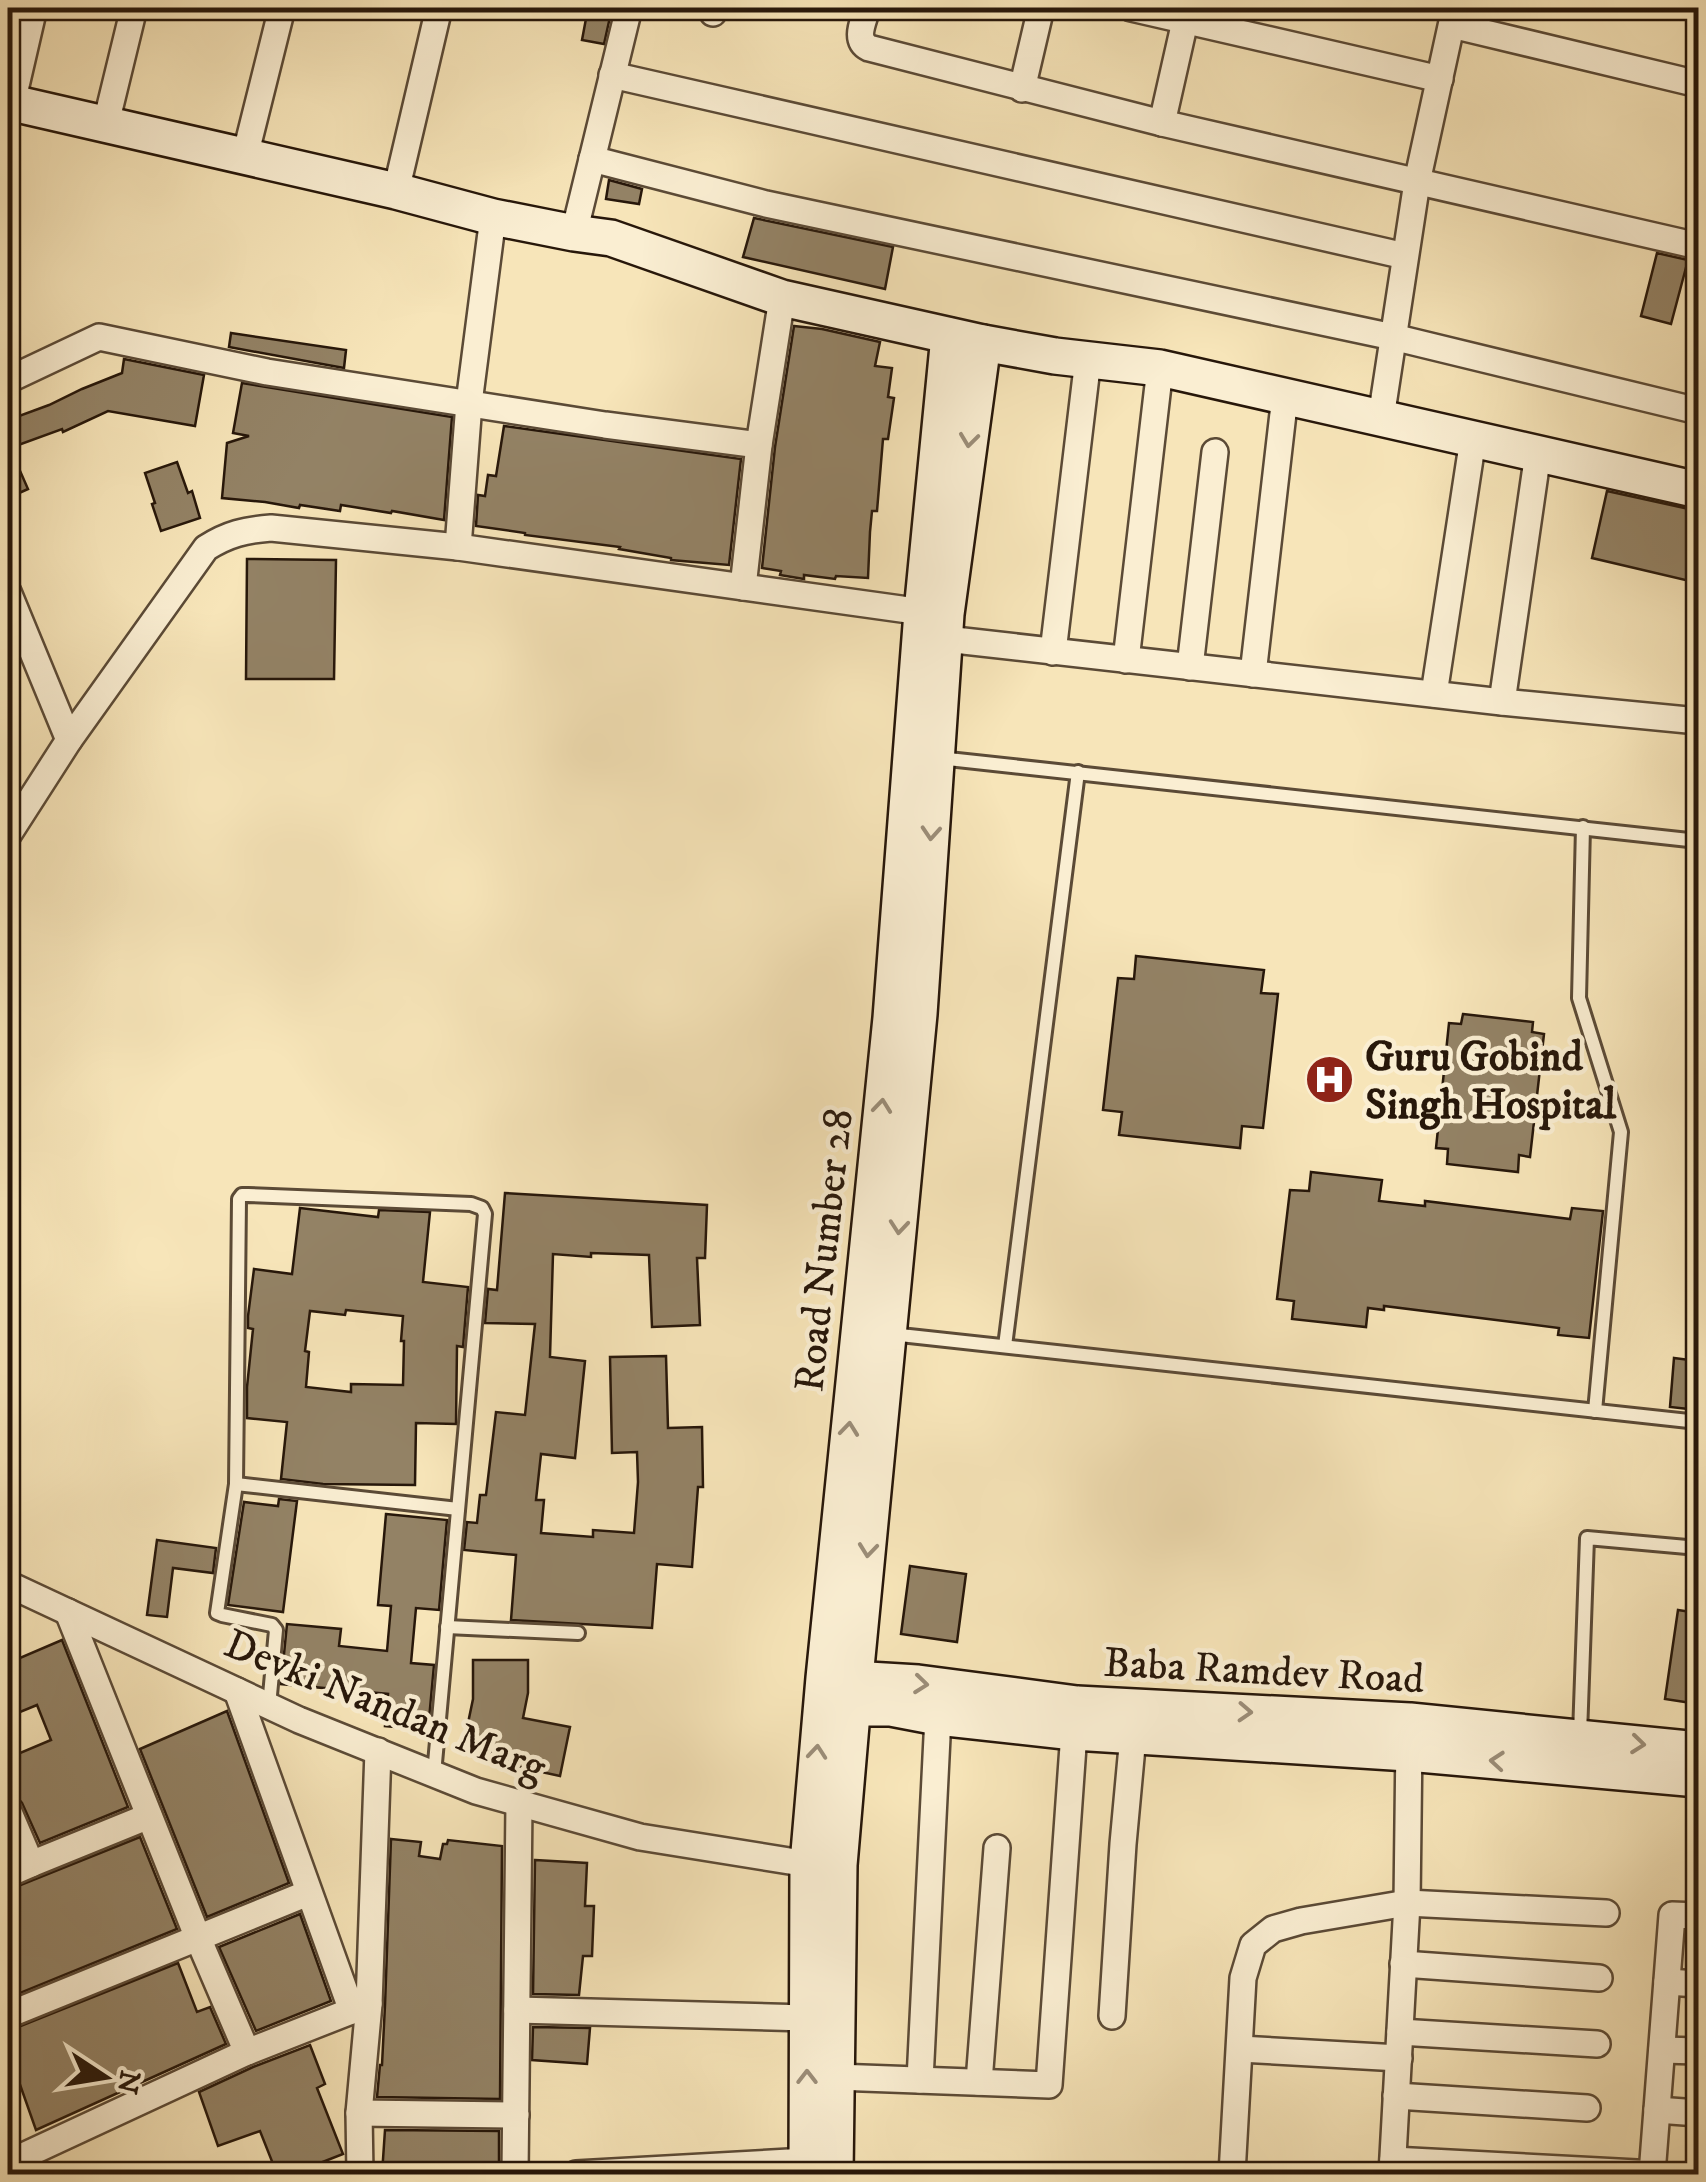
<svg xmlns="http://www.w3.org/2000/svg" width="1706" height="2182" font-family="'IM FELL DW Pica',serif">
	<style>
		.building { fill: #938265; stroke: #27170a; stroke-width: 2.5; fill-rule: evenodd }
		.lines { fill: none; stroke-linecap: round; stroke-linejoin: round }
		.lane-casing { stroke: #5b4a36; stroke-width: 18 }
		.street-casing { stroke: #5b4a36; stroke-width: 30 }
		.secondary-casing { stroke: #27170a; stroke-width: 40 }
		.lane { stroke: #faeed2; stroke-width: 12 }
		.street { stroke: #faeed2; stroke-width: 25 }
		.secondary { stroke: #faeed2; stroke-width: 35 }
		.oneway { stroke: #9b8d78 }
		.labels { text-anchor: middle; stroke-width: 9; stroke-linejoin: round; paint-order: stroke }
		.poi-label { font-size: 42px; font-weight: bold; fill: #27170a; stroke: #faeed2; text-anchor: start }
		.street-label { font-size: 42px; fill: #27170a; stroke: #faeed2 }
	</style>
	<rect width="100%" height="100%" fill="#f7e5b9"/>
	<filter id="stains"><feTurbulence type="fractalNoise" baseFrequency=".002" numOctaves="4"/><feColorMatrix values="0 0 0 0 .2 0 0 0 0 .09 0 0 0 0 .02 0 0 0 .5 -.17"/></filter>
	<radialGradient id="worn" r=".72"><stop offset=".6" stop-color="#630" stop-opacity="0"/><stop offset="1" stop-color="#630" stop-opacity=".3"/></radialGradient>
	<g class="building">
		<path d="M 588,8 L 612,8 L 604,44 L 582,40 Z"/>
		<path d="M 609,180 L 642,189 L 639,204 L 606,199 Z"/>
		<path d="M 754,218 L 893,247 L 885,289 L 743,257 Z"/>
		<path d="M 1657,253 L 1688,260 L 1671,324 L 1641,316 Z"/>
		<path d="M 794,326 L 822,329 L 880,342 L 875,366 L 892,368 L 888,397 L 894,398 L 888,439 L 883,439 L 877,511 L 872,511 L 870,532 L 868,578 L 836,576 L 835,579 L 804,575 L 804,579 L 780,575 L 781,571 L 762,568 L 775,447 Z"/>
		<path d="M 231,333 L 346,350 L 344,368 L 229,347 Z"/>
		<path d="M 124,359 L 204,375 L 195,426 L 108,411 L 63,432 L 62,429 L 10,448 L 28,489 L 8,498 L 8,420 L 49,405 L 82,389 L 122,373 Z"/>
		<path d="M 242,383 L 452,417 L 444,520 L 392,511 L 391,513 L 341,505 L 340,511 L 300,505 L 299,508 L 265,502 L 222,498 L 227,443 L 249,436 L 233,433 Z"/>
		<path d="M 504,426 L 741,459 L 729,565 L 671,560 L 671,558 L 619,549 L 620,547 L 525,535 L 525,533 L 476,526 L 478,495 L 485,496 L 488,475 L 496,476 Z"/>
		<path d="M 177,462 L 188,493 L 192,491 L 200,518 L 161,531 L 152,504 L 155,503 L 145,473 Z"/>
		<path d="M 1607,491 L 1698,511 L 1698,583 L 1592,558 Z"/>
		<path d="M 247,559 L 336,560 L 334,679 L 246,679 Z"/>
		<path d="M 1136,956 L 1264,970 L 1261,993 L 1278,994 L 1263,1128 L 1242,1126 L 1240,1148 L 1119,1135 L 1122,1112 L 1103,1110 L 1118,978 L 1134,979 Z"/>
		<path d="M 1463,1014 L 1533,1022 L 1532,1032 L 1544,1034 L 1530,1157 L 1519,1155 L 1518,1172 L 1447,1164 L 1448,1149 L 1436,1148 L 1449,1023 L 1461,1024 Z"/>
		<path d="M 1311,1172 L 1382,1180 L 1379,1201 L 1425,1206 L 1425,1201 L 1570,1219 L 1572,1208 L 1603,1211 L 1589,1338 L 1558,1335 L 1559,1328 L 1384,1306 L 1384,1310 L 1368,1308 L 1366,1327 L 1292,1319 L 1294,1301 L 1277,1299 L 1290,1190 L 1309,1191 Z"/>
		<path d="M 505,1193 L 707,1205 L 705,1258 L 697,1258 L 700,1325 L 652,1327 L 649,1255 L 591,1253 L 591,1257 L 553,1254 L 550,1357 L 585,1361 L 575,1458 L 541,1454 L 536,1500 L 544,1500 L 541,1533 L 593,1537 L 593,1530 L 634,1533 L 638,1482 L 637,1452 L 612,1453 L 610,1357 L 666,1356 L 668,1428 L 702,1427 L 703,1487 L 698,1487 L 692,1567 L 657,1564 L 652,1628 L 511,1620 L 516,1555 L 464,1550 L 467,1522 L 477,1523 L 480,1495 L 486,1495 L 496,1412 L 525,1415 L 535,1324 L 485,1323 L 488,1289 L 497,1290 Z"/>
		<path d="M 300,1208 L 378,1217 L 379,1210 L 430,1212 L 423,1282 L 468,1287 L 463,1347 L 457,1346 L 456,1424 L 416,1423 L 415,1485 L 323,1484 L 281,1479 L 287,1422 L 247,1418 L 247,1387 L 253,1329 L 248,1328 L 248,1316 L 254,1269 L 292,1274 ZM 346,1310 L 403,1316 L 401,1341 L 404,1341 L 403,1385 L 351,1384 L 351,1392 L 306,1387 L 309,1352 L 305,1351 L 310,1311 L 345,1315 Z"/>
		<path d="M 1674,1358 L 1698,1361 L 1698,1410 L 1670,1407 Z"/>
		<path d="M 279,1499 L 297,1501 L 283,1612 L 228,1605 L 244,1502 L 278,1506 Z"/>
		<path d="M 386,1514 L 447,1520 L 439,1610 L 416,1608 L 411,1663 L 434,1665 L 428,1730 L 385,1726 L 388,1694 L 281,1684 L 287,1624 L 341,1629 L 339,1646 L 387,1651 L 391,1606 L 378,1605 Z"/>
		<path d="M 157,1540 L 216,1548 L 213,1573 L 173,1568 L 167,1617 L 147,1615 Z"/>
		<path d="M 910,1566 L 966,1574 L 957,1642 L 901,1634 Z"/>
		<path d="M 1678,1610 L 1698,1613 L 1698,1704 L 1665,1699 Z"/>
		<path d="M 62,1640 L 128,1807 L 40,1843 L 22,1803 L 17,1797 L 8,1794 L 8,1758 L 51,1740 L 37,1705 L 8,1717 L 8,1663 Z"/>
		<path d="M 473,1660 L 528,1660 L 528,1693 L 523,1718 L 570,1727 L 560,1776 L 509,1765 L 510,1757 L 463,1747 L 473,1699 Z"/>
		<path d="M 227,1711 L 289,1883 L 207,1917 L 140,1749 Z"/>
		<path d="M 140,1837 L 177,1929 L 8,1998 L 8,1890 Z"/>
		<path d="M 391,1839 L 421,1842 L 419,1856 L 440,1859 L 443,1844 L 447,1844 L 448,1840 L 502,1846 L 500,2099 L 377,2097 L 380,2065 L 382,2065 L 385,2005 Z"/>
		<path d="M 535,1860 L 587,1863 L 585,1906 L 594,1906 L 592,1956 L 583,1956 L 579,1995 L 533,1994 Z"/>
		<path d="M 300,1914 L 331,2001 L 256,2031 L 219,1947 Z"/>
		<path d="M 178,1963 L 197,2012 L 210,2007 L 226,2044 L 36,2130 L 18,2079 L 8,2083 L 8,2031 Z"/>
		<path d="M 533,2027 L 590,2028 L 587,2064 L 532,2060 Z"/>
		<path d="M 310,2045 L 325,2084 L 317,2088 L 343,2154 L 292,2174 L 277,2174 L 260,2131 L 218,2146 L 199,2092 L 253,2067 Z"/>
		<path d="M 385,2130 L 499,2131 L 499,2174 L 382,2174 Z"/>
	</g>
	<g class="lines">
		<defs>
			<g id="lane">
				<path d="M 939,758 L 1698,841"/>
				<path d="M 1583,827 L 1579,998 L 1621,1132 L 1595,1411"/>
				<path d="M 891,1334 L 1698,1422"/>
				<path d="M 1005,1346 L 1078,772"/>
				<path d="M 236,1484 L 458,1509"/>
				<path d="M 447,1627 L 578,1633"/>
				<path d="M 269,1706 L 276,1630 L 272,1625 L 222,1615 L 217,1613 L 236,1484 L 239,1199 L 242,1195 L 248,1195 L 471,1204 L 482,1208 L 485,1214 L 434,1774"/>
				<path d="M 1580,1734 L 1587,1538 L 1698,1548"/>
			</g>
			<g id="street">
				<path d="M 867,8 C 864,21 853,40 869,48 L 1162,123 L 1698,246"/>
				<path d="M 1131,8 L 1440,79"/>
				<path d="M 713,13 L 715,8"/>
				<path d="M 1452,25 L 1698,84"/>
				<path d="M 612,75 L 1405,256"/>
				<path d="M 1022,89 L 1041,8"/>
				<path d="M 12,103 L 34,8"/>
				<path d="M 106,123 L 134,8"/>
				<path d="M 1162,123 L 1188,8"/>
				<path d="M 245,156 L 282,8"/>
				<path d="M 592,159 L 766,204 L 1393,337 L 1698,411"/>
				<path d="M 396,191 L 439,8"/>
				<path d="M 574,233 L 629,8"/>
				<path d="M 8,380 L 99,337 L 267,372 L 605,425 L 759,445"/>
				<path d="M 1381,418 L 1417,182 L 1455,8"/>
				<path d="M 458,547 L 469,403 L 493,217"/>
				<path d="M 743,587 L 759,445 L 782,298"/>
				<path d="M 8,592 L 69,740"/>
				<path d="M 928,637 L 1502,702 L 1698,721"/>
				<path d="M 1053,652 L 1088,359"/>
				<path d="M 1126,660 L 1160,368"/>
				<path d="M 1190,667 L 1215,452"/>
				<path d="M 1253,674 L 1285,396"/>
				<path d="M 1434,694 L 1473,439"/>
				<path d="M 1502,702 L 1538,453"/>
				<path d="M 8,835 L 69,740 L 206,548 C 228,534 245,530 271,528 L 458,547 L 937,614"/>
				<path d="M 8,1584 L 299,1720 L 476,1791 L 640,1837 L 808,1864"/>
				<path d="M 68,1612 L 198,1938 L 247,2052"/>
				<path d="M 237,1691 L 352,2011"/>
				<path d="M 8,1810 L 31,1864 L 8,1874"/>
				<path d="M 31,1864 L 149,1816"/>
				<path d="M 1403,1964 L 1599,1978"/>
				<path d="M 1667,1982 L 1698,1984"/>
				<path d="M 517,2010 L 807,2018"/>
				<path d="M 8,2015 L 308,1893"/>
				<path d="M 1112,2016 L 1123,1844 L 1133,1736"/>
				<path d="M 1400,2032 L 1597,2044"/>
				<path d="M 1240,2049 L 1399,2058"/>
				<path d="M 1662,2050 L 1698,2051"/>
				<path d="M 836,2077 L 1049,2085 L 1074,1732"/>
				<path d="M 920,2080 L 938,1717"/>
				<path d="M 979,2082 L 997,1848"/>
				<path d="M 1396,2096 L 1587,2108"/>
				<path d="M 1657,2110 L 1698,2113"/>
				<path d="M 359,2113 L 516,2115"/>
				<path d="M 1393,2160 L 1656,2174"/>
				<path d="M 8,2163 L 247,2052 L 369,2004"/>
				<path d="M 360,2174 L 359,2113 L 369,2004 L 378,1751"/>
				<path d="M 515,2174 L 519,1803"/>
				<path d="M 576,2174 L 807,2161"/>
				<path d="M 1232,2174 L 1243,1978 L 1253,1945 L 1273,1929 L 1301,1921 L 1407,1903 L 1606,1913"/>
				<path d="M 1392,2174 L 1407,1903 L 1409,1740"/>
				<path d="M 1652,2174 L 1672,1915 L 1698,1916"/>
			</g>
			<g id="secondary">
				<path d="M 8,102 L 396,191 L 493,217 L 574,233 L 611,238 L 782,298 L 983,343 L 1055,356 L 1160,368 L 1698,490"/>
				<path d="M 835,1678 L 918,1683 L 1077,1704 L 1410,1721 L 1698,1750"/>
				<path d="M 832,1708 L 891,1708 L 938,1717 L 1074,1732 L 1408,1753 L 1698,1779"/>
				<path d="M 807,2174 L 808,1864 L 824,1678 L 891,1018 L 922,612 L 949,336"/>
				<path d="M 835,2174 L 839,1865 L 855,1678 L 919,1014 L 946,614 L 983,343"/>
			</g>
		</defs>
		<use href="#lane" class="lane-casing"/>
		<use href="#street" class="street-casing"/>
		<use href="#secondary" class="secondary-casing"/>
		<use href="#lane" class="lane"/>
		<use href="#street" class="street"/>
		<use href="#secondary" class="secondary"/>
	</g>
	<defs><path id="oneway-chevron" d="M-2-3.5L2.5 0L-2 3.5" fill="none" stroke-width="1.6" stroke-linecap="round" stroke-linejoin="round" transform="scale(2.5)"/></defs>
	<g class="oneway">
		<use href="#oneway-chevron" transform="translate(969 440) rotate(97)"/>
		<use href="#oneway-chevron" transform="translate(931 833) rotate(94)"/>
		<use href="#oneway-chevron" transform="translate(882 1106) rotate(-84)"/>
		<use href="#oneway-chevron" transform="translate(899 1227) rotate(95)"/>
		<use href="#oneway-chevron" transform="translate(849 1429) rotate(-84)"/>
		<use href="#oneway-chevron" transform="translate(868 1550) rotate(96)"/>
		<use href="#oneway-chevron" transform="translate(921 1684) rotate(6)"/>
		<use href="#oneway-chevron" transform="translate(1245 1712) rotate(3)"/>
		<use href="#oneway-chevron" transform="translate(1638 1744) rotate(6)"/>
		<use href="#oneway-chevron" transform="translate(817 1752) rotate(-85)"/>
		<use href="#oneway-chevron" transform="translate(1497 1761) rotate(-175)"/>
		<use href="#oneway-chevron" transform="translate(807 2077) rotate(-90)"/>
	</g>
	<defs>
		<symbol id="hospital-disc" viewBox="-11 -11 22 22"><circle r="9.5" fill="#8f2418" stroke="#faeed2"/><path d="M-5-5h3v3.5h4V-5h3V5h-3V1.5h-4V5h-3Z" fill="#fff"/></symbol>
	</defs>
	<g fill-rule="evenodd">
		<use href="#hospital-disc" x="1302" y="1052" width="55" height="55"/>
	</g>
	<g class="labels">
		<g class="poi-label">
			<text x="1365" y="1070">Guru Gobind<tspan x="1365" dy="48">Singh Hospital</tspan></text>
		</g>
		<g class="street-label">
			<text transform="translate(822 1250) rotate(-84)" y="15">Road Number 28</text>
			<text transform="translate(1264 1669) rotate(3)" y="15">Baba Ramdev Road</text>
			<text transform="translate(386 1704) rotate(22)" y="15">Devki Nandan Marg</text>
		</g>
	</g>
	<rect width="1706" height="2182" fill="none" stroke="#f7e5b9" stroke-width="40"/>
	<rect x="10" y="10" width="1686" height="2162" fill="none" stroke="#27170a" stroke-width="5"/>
	<rect x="20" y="20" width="1666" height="2142" fill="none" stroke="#27170a" stroke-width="2.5"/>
	<g transform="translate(105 2077) rotate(102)" stroke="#faeed2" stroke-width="8" paint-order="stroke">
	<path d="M0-8L18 38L0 25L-18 38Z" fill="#27170a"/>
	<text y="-15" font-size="28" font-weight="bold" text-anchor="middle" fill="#27170a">N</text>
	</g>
	<rect width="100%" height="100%" filter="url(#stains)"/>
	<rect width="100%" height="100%" fill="url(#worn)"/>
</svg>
